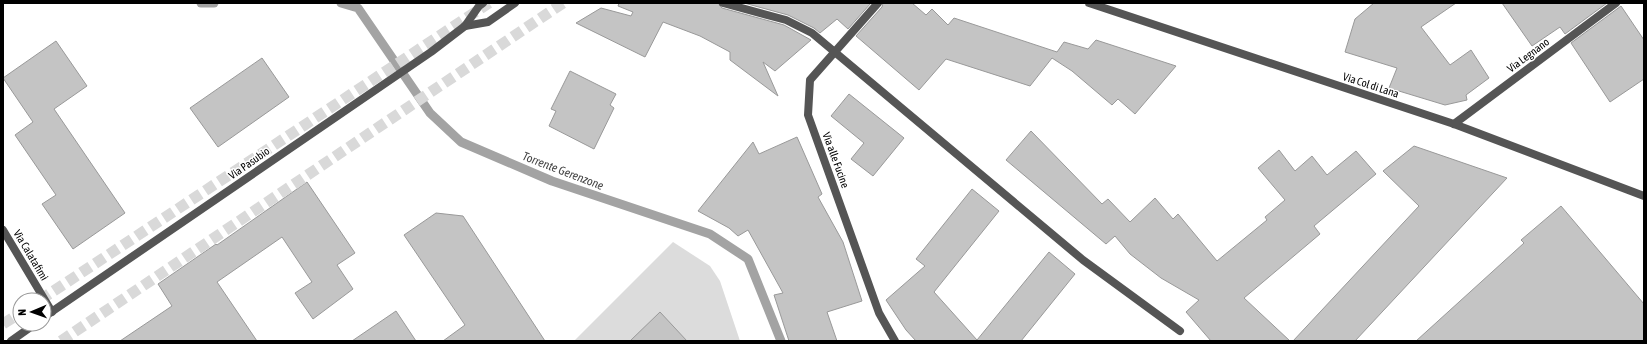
<svg xmlns="http://www.w3.org/2000/svg" width="1647" height="344" font-family="'Asap Condensed',sans-serif">
	<style>
		.green { fill: #dcdcdc }
		.lines { fill: none; stroke-linecap: round; stroke-linejoin: round }
		.stream { stroke: #a3a3a3; stroke-width: 9 }
		.building { fill: #c4c4c4; stroke: #999 }
		.trunk-tunnel { stroke: #d9d9d9; stroke-width: 11; stroke-dasharray: 11 5.5; stroke-linecap: butt }
		.minor { stroke: #555; stroke-width: 8 }
		.labels { text-anchor: middle; stroke-width: 3; stroke-linejoin: round; paint-order: stroke }
		.street-label { font-size: 11px; fill: #000; stroke: #fff }
		.water-label { font-size: 12px; font-style: italic; fill: #444; stroke: #fff }
	</style>
	<rect width="100%" height="100%" fill="#fff"/>
	<path class="green" d="M 673,242 L 710,266 L 720,281 L 740,341 L 574,341 Z"/>
	<g class="lines">
		<g class="stream">
			<path d="M 201,3 L 214,3"/>
			<path d="M 341,3 L 358,8 L 430,113 L 461,142 L 552,181 L 710,234 L 748,259 L 781,341"/>
		</g>
	</g>
	<g class="building">
		<path d="M 619,3 L 718,3 L 722,8 L 784,25 L 811,40 L 775,71 L 763,62 L 778,96 L 730,60 L 730,52 L 700,36 L 663,22 L 645,57 L 576,23 L 601,8 L 631,16 L 633,12 L 618,6 Z"/>
		<path d="M 744,3 L 871,3 L 848,29 L 837,19 L 820,33 L 814,28 L 788,15 Z"/>
		<path d="M 883,3 L 912,3 L 926,15 L 932,9 L 948,25 L 954,18 L 1057,52 L 1064,42 L 1088,49 L 1096,40 L 1176,66 L 1135,114 L 1118,99 L 1112,105 L 1072,71 L 1052,58 L 1030,86 L 946,59 L 919,90 L 856,36 L 882,7 Z"/>
		<path d="M 1374,3 L 1456,3 L 1421,27 L 1450,65 L 1471,50 L 1489,78 L 1466,95 L 1467,100 L 1445,105 L 1389,88 L 1397,68 L 1345,52 L 1355,19 Z"/>
		<path d="M 1502,3 L 1607,3 L 1565,34 L 1560,27 L 1532,46 Z"/>
		<path d="M 1621,6 L 1644,40 L 1644,79 L 1610,102 L 1571,43 Z"/>
		<path d="M 56,41 L 87,86 L 54,109 L 125,213 L 73,249 L 42,204 L 56,195 L 15,135 L 33,122 L 3,78 Z"/>
		<path d="M 262,58 L 289,97 L 218,147 L 190,108 Z"/>
		<path d="M 570,71 L 616,94 L 610,105 L 614,108 L 594,149 L 549,126 L 556,111 L 551,109 Z"/>
		<path d="M 849,94 L 904,138 L 873,176 L 851,159 L 864,143 L 831,116 Z"/>
		<path d="M 1031,131 L 1102,204 L 1108,199 L 1130,222 L 1155,198 L 1173,219 L 1178,214 L 1217,261 L 1267,220 L 1265,217 L 1285,200 L 1258,168 L 1279,150 L 1295,171 L 1312,156 L 1327,175 L 1356,151 L 1376,174 L 1314,226 L 1320,234 L 1244,298 L 1290,341 L 1211,341 L 1186,312 L 1199,300 L 1161,278 L 1130,254 L 1115,236 L 1106,244 L 1006,160 Z"/>
		<path d="M 797,137 L 822,194 L 818,197 L 843,242 L 862,301 L 827,312 L 837,341 L 789,341 L 774,295 L 783,293 L 748,230 L 738,236 L 729,228 L 698,211 L 753,142 L 759,154 Z"/>
		<path d="M 1414,146 L 1507,178 L 1355,341 L 1293,341 L 1419,206 L 1383,171 Z"/>
		<path d="M 307,182 L 355,253 L 337,265 L 353,289 L 313,319 L 295,293 L 312,282 L 282,237 L 217,282 L 257,341 L 120,341 L 172,306 L 158,284 L 216,244 L 217,245 Z"/>
		<path d="M 972,189 L 999,211 L 934,292 L 977,340 L 1049,252 L 1075,274 L 1021,341 L 916,341 L 906,330 L 886,300 L 925,266 L 916,259 Z"/>
		<path d="M 1561,206 L 1644,304 L 1644,341 L 1416,341 L 1524,243 L 1521,240 Z"/>
		<path d="M 436,213 L 463,216 L 545,341 L 443,341 L 465,325 L 404,235 Z"/>
		<path d="M 396,311 L 416,341 L 352,341 Z"/>
		<path d="M 660,312 L 687,341 L 630,341 Z"/>
	</g>
	<g class="lines">
		<g class="trunk-tunnel">
			<path d="M 40,300 L 489,3"/>
			<path d="M 3,324 L 20,313"/>
			<path d="M 61,341 L 563,3"/>
		</g>
		<g class="minor">
			<path d="M 723,3 L 786,20 L 812,33 L 1083,260 L 1180,331"/>
			<path d="M 878,3 L 810,80 L 808,115 L 879,313 L 895,341"/>
			<path d="M 1089,3 L 1454,124 L 1644,196"/>
			<path d="M 465,26 L 488,22 L 515,3"/>
			<path d="M 1454,124 L 1616,3"/>
			<path d="M 3,230 L 52,312"/>
			<path d="M 44,317 L 431,52 L 465,26 L 479,6 L 483,3"/>
			<path d="M 11,341 L 35,324"/>
		</g>
	</g>
	<g class="labels">
		<g class="street-label">
			<text transform="translate(1528 55) rotate(-37)" y="4">Via Legnano</text>
			<text transform="translate(1371 85) rotate(18)" y="4">Via Col di Lana</text>
			<text transform="translate(836 160) rotate(70)" y="4">Via alle Fucine</text>
			<text transform="translate(249 163) rotate(-35)" y="4">Via Pasubio</text>
			<text transform="translate(31 255) rotate(59)" y="4">Via Calatafimi</text>
		</g>
		<g class="water-label">
			<text transform="translate(563 171) rotate(21)" y="4">Torrente Gerenzone</text>
		</g>
	</g>
	<rect width="1647" height="344" fill="none" stroke="#000000" stroke-width="8"/>
	<g transform="translate(32 312) rotate(268)"><circle r="19" fill="#ffffff" stroke="#999999"/>
	<path d="M0-3L7 15L0 10L-7 15Z" fill="#000000"/>
	<text y="-6" font-size="11" font-weight="bold" text-anchor="middle" fill="#000000">N</text>
	</g>
</svg>
